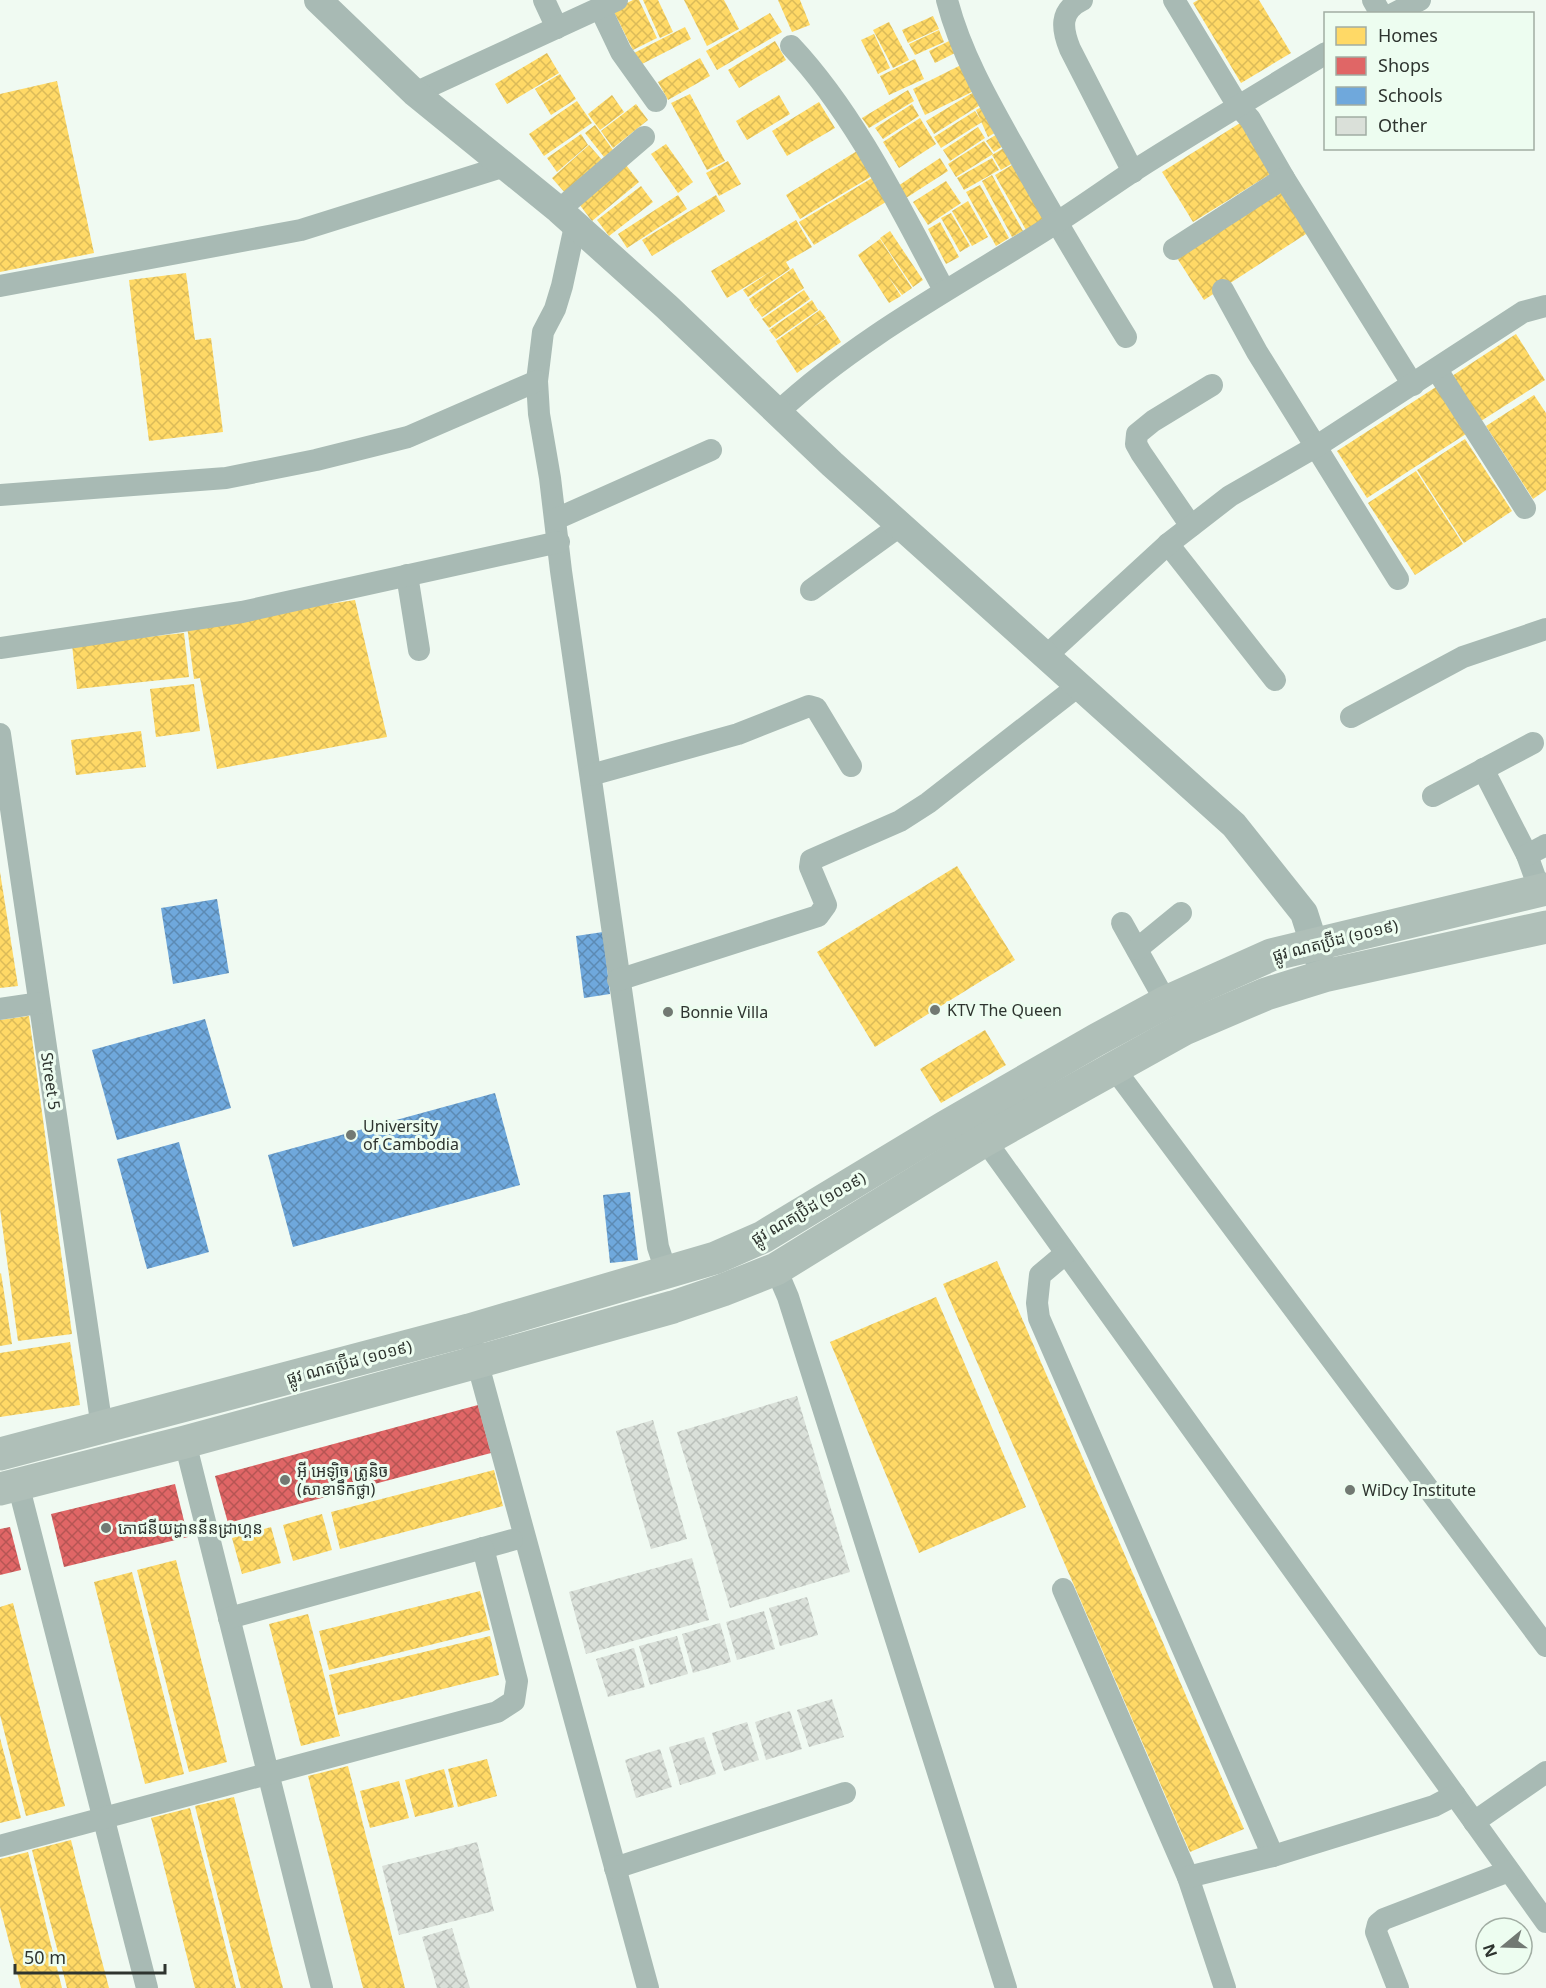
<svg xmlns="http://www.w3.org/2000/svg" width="1546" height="1988" font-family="'Noto Sans','Noto Sans Khmer',sans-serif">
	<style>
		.homes { fill: url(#homes-cross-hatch) }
		.shops { fill: url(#shops-cross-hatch) }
		.schools { fill: url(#schools-cross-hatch) }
		.building { fill: url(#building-cross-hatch) }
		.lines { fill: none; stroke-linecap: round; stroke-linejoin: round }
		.minor { stroke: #a8bab4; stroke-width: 22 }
		.tertiary { stroke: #a8bab4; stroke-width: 28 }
		.primary { stroke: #afbfb8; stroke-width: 33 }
		.poi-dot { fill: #727973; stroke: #edfdf0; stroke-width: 2 }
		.labels { text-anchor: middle; stroke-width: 6; stroke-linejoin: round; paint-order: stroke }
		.street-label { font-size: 16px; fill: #2e342f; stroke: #edfdf0 }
		.poi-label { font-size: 16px; fill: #2e342f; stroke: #edfdf0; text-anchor: start }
	</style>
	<defs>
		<pattern id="homes-cross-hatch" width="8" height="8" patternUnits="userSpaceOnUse" patternTransform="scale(1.5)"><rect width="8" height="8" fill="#ffd966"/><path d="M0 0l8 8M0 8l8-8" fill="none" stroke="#dbbb59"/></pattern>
		<pattern id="shops-cross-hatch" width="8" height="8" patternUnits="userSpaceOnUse" patternTransform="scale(1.5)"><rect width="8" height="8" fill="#e06666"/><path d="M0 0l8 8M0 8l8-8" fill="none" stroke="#b65554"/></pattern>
		<pattern id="schools-cross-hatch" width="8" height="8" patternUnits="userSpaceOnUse" patternTransform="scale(1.5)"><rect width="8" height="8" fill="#6fa8dc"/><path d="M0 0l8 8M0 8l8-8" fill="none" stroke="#5c8ab3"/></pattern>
		<pattern id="building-cross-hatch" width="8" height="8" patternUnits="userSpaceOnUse" patternTransform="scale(1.5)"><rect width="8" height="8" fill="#dae0d9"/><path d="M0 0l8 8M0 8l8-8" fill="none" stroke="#bbc1bb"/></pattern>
	</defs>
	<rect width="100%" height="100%" fill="#f0faf2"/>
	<g class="homes">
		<path d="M 633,0 L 639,0 L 657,38 L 633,50 L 613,10 Z"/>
		<path d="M 643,0 L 658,0 L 673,32 L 660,38 Z"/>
		<path d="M 684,0 L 724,0 L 739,29 L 707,46 Z"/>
		<path d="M 778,0 L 800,0 L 810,25 L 792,32 Z"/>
		<path d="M 1198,0 L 1259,0 L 1291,53 L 1241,83 L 1193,3 Z"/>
		<path d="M 770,13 L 782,32 L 717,70 L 706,51 Z"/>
		<path d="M 933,16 L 939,29 L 908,43 L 902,30 Z"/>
		<path d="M 889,22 L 909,60 L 893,68 L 873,30 Z"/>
		<path d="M 685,27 L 691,39 L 640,65 L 634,53 Z"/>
		<path d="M 939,30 L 944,42 L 915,55 L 909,44 Z"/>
		<path d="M 874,34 L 890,68 L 878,74 L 861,40 Z"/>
		<path d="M 955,38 L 961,50 L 935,63 L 929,51 Z"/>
		<path d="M 775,41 L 786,60 L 739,88 L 728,70 Z"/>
		<path d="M 547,53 L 559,73 L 507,104 L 495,84 Z"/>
		<path d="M 700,58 L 710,76 L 668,100 L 658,82 Z"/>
		<path d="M 915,59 L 924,79 L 889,95 L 880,76 Z"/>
		<path d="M 967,62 L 980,88 L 925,115 L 913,89 Z"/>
		<path d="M 560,74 L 576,99 L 551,115 L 535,89 Z"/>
		<path d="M 57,81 L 94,253 L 0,272 L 0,94 Z"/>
		<path d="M 908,90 L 914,101 L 869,128 L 862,118 Z"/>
		<path d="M 977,90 L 985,102 L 934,134 L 926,121 Z"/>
		<path d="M 690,94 L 725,161 L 707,170 L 671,103 Z"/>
		<path d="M 612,95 L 624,112 L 600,130 L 588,114 Z"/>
		<path d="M 779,95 L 790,114 L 747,140 L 736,121 Z"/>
		<path d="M 577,101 L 592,123 L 544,156 L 529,134 Z"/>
		<path d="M 819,102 L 835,128 L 787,156 L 772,131 Z"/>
		<path d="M 636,104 L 648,120 L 613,148 L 601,131 Z"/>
		<path d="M 912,104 L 919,116 L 883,139 L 875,128 Z"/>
		<path d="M 987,104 L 1001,129 L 988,137 L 976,110 Z"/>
		<path d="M 975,111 L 982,122 L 941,148 L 934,137 Z"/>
		<path d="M 920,118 L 936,144 L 899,168 L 883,142 Z"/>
		<path d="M 1240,123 L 1272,173 L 1193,222 L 1162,172 Z"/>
		<path d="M 595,125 L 613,150 L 604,157 L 585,133 Z"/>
		<path d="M 978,127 L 985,138 L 950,161 L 943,150 Z"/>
		<path d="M 1002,131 L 1009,142 L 994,152 L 986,141 Z"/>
		<path d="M 581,134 L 588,145 L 557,172 L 547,158 Z"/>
		<path d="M 984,141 L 993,154 L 956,177 L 948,164 Z"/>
		<path d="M 666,144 L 693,182 L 678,193 L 651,154 Z"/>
		<path d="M 589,145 L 603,161 L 566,194 L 552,178 Z"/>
		<path d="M 1009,145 L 1018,160 L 1001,170 L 992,155 Z"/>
		<path d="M 857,151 L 872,176 L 800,219 L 786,195 Z"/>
		<path d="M 940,158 L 948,171 L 906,198 L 898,186 Z"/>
		<path d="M 992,158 L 999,170 L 964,190 L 957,178 Z"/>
		<path d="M 623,161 L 639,182 L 592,221 L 576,200 Z"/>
		<path d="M 728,161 L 741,184 L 719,196 L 706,173 Z"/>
		<path d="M 1019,161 L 1050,217 L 1026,230 L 995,175 Z"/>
		<path d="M 992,175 L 1023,231 L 1012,237 L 982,181 Z"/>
		<path d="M 872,178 L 886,202 L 814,245 L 799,222 Z"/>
		<path d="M 946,181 L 961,203 L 928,225 L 913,202 Z"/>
		<path d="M 980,185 L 1009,238 L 996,246 L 966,192 Z"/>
		<path d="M 641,186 L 653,202 L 609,236 L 597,220 Z"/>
		<path d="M 1282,190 L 1309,232 L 1204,300 L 1177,258 Z"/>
		<path d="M 678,195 L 687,209 L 627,248 L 618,234 Z"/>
		<path d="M 716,195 L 725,211 L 652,256 L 642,240 Z"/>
		<path d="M 968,201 L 988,237 L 972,246 L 952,211 Z"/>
		<path d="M 951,213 L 970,246 L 960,252 L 941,218 Z"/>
		<path d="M 796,220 L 812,247 L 786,262 L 790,269 L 748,297 L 743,290 L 773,270 L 727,298 L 711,271 Z"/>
		<path d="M 940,222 L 959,257 L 946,264 L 928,229 Z"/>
		<path d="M 890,231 L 923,280 L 913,287 L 880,238 Z"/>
		<path d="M 880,239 L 912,288 L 902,295 L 888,276 L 901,296 L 889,303 L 858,255 Z"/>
		<path d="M 793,268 L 804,288 L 762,317 L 756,309 L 762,304 L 755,309 L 749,299 Z"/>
		<path d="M 186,273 L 195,340 L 211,338 L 223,432 L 149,441 L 129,280 Z"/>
		<path d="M 804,290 L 810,299 L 769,328 L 762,319 Z"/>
		<path d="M 812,300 L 818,310 L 776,339 L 769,330 Z"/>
		<path d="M 820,310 L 826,318 L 812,328 L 826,319 L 841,342 L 797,373 L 776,341 Z"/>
		<path d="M 1516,334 L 1545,380 L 1481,421 L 1452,376 Z"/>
		<path d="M 1436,387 L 1466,434 L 1367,498 L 1337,451 Z"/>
		<path d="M 1534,395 L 1546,413 L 1546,490 L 1533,499 L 1486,426 Z"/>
		<path d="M 1465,439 L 1512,511 L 1464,543 L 1417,470 Z"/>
		<path d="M 1416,471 L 1463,544 L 1415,575 L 1368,503 Z"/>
		<path d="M 355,600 L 387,737 L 217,769 L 200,678 L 194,679 L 187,626 Z"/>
		<path d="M 184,633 L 189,677 L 77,689 L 72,645 Z"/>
		<path d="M 194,684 L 200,731 L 156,737 L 150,689 Z"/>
		<path d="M 141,731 L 146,767 L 76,775 L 71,740 Z"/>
		<path d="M 957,866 L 1015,960 L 875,1047 L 817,952 Z"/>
		<path d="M 0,872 L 18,986 L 0,988 Z"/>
		<path d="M 29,1016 L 72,1334 L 18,1341 L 0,1209 L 0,1020 Z"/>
		<path d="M 985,1030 L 1006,1065 L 941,1103 L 920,1069 Z"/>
		<path d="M 997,1261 L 1244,1829 L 1190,1852 L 943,1284 Z"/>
		<path d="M 1,1273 L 12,1344 L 0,1346 L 0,1274 Z"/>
		<path d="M 936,1297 L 1026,1507 L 919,1553 L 830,1342 Z"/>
		<path d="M 70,1342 L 80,1405 L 0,1417 L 0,1353 Z"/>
		<path d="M 494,1470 L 503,1506 L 340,1549 L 331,1512 Z"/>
		<path d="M 322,1514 L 332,1550 L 293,1561 L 283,1525 Z"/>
		<path d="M 271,1527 L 281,1563 L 242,1574 L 232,1538 Z"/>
		<path d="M 176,1560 L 227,1762 L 189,1772 L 137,1570 Z"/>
		<path d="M 132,1572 L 184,1774 L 145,1784 L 94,1582 Z"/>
		<path d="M 480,1591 L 490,1630 L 329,1670 L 319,1631 Z"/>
		<path d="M 13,1603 L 65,1806 L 26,1816 L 0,1715 L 0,1607 Z"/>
		<path d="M 308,1614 L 340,1736 L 301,1746 L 269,1624 Z"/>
		<path d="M 490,1636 L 499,1675 L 338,1715 L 329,1675 Z"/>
		<path d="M 0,1738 L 21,1818 L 0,1823 Z"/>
		<path d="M 487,1759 L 497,1796 L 458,1807 L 448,1769 Z"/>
		<path d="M 348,1766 L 390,1929 L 405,1988 L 363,1988 L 329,1857 L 308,1776 Z"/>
		<path d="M 444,1769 L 454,1807 L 415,1817 L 405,1780 Z"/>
		<path d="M 399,1781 L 409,1818 L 370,1828 L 360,1791 Z"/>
		<path d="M 234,1797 L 275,1958 L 283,1988 L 241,1988 L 205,1847 L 195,1806 Z"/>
		<path d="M 190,1808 L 211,1889 L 236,1988 L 195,1988 L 162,1859 L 151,1818 Z"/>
		<path d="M 71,1840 L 81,1881 L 109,1988 L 67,1988 L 32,1850 Z"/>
		<path d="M 28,1852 L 48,1933 L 62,1988 L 21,1988 L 0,1907 L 0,1859 Z"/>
	</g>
	<g class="shops">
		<path d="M 478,1405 L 491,1453 L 228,1523 L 215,1476 Z"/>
		<path d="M 175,1484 L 188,1537 L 64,1567 L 51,1514 Z"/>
		<path d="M 10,1527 L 21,1570 L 0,1575 L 0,1529 Z"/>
	</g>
	<g class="schools">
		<path d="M 217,899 L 229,973 L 173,984 L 161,908 Z"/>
		<path d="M 603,932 L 610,994 L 584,998 L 576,936 Z"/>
		<path d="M 205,1019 L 231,1108 L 117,1140 L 92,1050 Z"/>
		<path d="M 495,1093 L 520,1185 L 293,1247 L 268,1155 Z"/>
		<path d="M 179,1142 L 209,1252 L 147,1269 L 117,1159 Z"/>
		<path d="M 630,1192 L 638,1260 L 610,1263 L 603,1195 Z"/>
	</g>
	<g class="building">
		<path d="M 797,1396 L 850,1572 L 730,1608 L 677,1432 Z"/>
		<path d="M 653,1420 L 687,1539 L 651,1549 L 616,1431 Z"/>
		<path d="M 692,1558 L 709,1620 L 586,1654 L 569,1592 Z"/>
		<path d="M 807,1597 L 818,1635 L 780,1646 L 769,1608 Z"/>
		<path d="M 764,1611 L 775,1649 L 737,1660 L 726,1622 Z"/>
		<path d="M 720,1623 L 731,1662 L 693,1673 L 682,1634 Z"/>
		<path d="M 677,1636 L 688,1674 L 650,1685 L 639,1646 Z"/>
		<path d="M 634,1648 L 645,1687 L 608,1697 L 596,1659 Z"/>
		<path d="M 832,1699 L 844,1737 L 809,1747 L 797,1710 Z"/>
		<path d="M 790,1711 L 802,1749 L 766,1760 L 755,1722 Z"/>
		<path d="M 747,1722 L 759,1760 L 724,1771 L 712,1733 Z"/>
		<path d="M 704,1737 L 716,1774 L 680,1785 L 669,1747 Z"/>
		<path d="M 660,1749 L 672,1787 L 636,1798 L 625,1760 Z"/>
		<path d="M 477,1842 L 494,1911 L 399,1935 L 382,1866 Z"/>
		<path d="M 452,1928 L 470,1988 L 437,1988 L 422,1937 Z"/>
	</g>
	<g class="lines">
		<g class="minor">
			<path d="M 544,0 L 557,28"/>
			<path d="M 947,0 C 960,51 987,99 1013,145 C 1049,210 1087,274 1126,337"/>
			<path d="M 1082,0 C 1059,11 1062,29 1070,49 L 1133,172"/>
			<path d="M 1174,0 L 1238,106 L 1250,119 L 1284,178 L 1413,385"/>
			<path d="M 1373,0 L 1381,14"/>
			<path d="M 600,8 L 621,52 L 656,101"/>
			<path d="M 1393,14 L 1420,0"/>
			<path d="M 791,46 C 855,114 900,208 944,290"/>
			<path d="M 415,93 L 617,0"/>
			<path d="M 559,210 L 644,137"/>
			<path d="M 575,226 L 562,286 L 555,309 L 543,332 L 537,381 L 539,414 L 550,478 L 561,571 L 658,1247 L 667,1274"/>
			<path d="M 1174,249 L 1284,178"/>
			<path d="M 0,286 L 301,230 L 505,166"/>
			<path d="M 1223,290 L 1257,352 L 1398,579"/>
			<path d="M 1437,370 L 1525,508"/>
			<path d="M 778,412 C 861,335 961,284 1056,223 C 1083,206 1109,187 1135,170 C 1198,130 1262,92 1326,53"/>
			<path d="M 0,495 L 226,478 L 316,460 L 408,437 L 537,381"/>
			<path d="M 556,519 L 711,450"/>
			<path d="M 1191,526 L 1141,453 L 1136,444 L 1137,434 L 1153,421 L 1212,385"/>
			<path d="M 1168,544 L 1275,680"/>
			<path d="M 407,575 L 419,650"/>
			<path d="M 811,590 L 901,525"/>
			<path d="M 0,648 L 242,612 L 559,542"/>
			<path d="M 1045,657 L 1168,544 L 1230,496 L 1317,446 L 1523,312 L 1546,306"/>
			<path d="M 1351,717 L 1463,657 L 1546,629"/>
			<path d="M 0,734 L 102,1428"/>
			<path d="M 1483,769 L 1527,855 L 1540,891"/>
			<path d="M 591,775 L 738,734 L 809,706 L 816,708 L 851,766"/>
			<path d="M 1433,796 L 1533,743"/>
			<path d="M 1527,855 L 1546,845"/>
			<path d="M 1122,923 L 1166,1002"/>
			<path d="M 1137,949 L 1181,913"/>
			<path d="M 618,980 L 818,916 L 826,905 L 810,867 L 811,860 L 900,821 L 928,803 L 1078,686"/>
			<path d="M 0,1009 L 39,1003"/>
			<path d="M 1113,1067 L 1546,1646"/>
			<path d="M 985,1140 L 1546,1922"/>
			<path d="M 1065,1254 L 1040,1275 L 1037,1303 L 1039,1318 L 1273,1856"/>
			<path d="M 776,1269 L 788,1297 L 1006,1988"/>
			<path d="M 474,1350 L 648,1988"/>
			<path d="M 185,1442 L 322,1988"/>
			<path d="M 18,1484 L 147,1988"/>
			<path d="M 1063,1589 L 1188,1877 L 1225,1988"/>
			<path d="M 229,1618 L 512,1540"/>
			<path d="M 1474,1822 L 1546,1772"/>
			<path d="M 0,1846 L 497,1712 L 514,1701 L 517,1681 L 483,1548"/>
			<path d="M 615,1868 L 845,1793"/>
			<path d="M 1188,1877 L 1273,1856 L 1434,1806 L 1455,1795"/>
			<path d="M 1398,1988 L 1376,1932 L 1378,1924 L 1384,1919 L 1509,1871"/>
		</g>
		<path class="tertiary" d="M 318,0 L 415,93 L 559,210 L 667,307 L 832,464 L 1234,825 L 1304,913 L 1321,966"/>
		<g class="primary">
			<path d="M 0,1454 L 469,1330 L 715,1258 L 763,1237 L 945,1127 L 1096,1040 L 1166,1002 L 1271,955 L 1546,889"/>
			<path d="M 0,1489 L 185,1442 L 477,1362 L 673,1307 L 723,1290 L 776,1269 L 985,1140 L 1184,1029 L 1266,994 L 1324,976 L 1546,927"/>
		</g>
	</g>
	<g class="poi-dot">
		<circle cx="935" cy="1010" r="6"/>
		<circle cx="668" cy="1012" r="6"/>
		<circle cx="351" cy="1135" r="6"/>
		<circle cx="285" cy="1480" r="6"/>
		<circle cx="1350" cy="1490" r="6"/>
		<circle cx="106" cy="1528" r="6"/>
	</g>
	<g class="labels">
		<g class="street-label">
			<text transform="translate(1335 940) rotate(-14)" y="6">ផ្លូវ ណតប្រ៊ីដ (១០១៩)</text>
			<text transform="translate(51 1081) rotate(82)" y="6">Street 5</text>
			<text transform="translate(808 1208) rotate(-30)" y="6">ផ្លូវ ណតប្រ៊ីដ (១០១៩)</text>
			<text transform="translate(349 1362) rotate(-15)" y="6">ផ្លូវ ណតប្រ៊ីដ (១០១៩)</text>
		</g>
		<g class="poi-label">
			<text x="947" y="1016">KTV The Queen</text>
			<text x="680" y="1018">Bonnie Villa</text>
			<text x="363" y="1132">University<tspan x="363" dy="18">of Cambodia</tspan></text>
			<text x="297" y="1477">អ៊ី អេឡិច ត្រូនិច<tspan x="297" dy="18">(សាខាទឹកថ្លា)</tspan></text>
			<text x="1362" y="1496">WiDcy Institute</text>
			<text x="118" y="1534">ភោជនីយដ្ធាននីនដ្រាហ្គន</text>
		</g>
	</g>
	<rect x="1324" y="12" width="210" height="138" fill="#edfdf0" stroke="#a1ada3" stroke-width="1.5"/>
	<rect x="1336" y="27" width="30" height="18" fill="#ffd966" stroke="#a1ada3" stroke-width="1.5"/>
	<text x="1378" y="42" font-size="18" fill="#2e342f">Homes</text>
	<rect x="1336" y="57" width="30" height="18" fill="#e06666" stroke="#a1ada3" stroke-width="1.5"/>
	<text x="1378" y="72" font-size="18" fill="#2e342f">Shops</text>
	<rect x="1336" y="87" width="30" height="18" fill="#6fa8dc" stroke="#a1ada3" stroke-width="1.5"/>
	<text x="1378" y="102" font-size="18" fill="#2e342f">Schools</text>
	<rect x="1336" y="117" width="30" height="18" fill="#dae0d9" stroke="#a1ada3" stroke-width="1.5"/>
	<text x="1378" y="132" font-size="18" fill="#2e342f">Other</text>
	<g transform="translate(1504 1946) rotate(251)"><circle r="28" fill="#edfdf0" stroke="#a1ada3" stroke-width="1.5"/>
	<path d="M0-4.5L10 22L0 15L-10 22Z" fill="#727973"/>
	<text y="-9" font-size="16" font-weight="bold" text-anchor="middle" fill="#2e342f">N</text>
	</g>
	<path d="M15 1964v9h150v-9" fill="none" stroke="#2e342f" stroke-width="3"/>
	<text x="24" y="1964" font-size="18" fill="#2e342f" stroke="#edfdf0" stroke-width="4.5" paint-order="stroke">50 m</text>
</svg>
